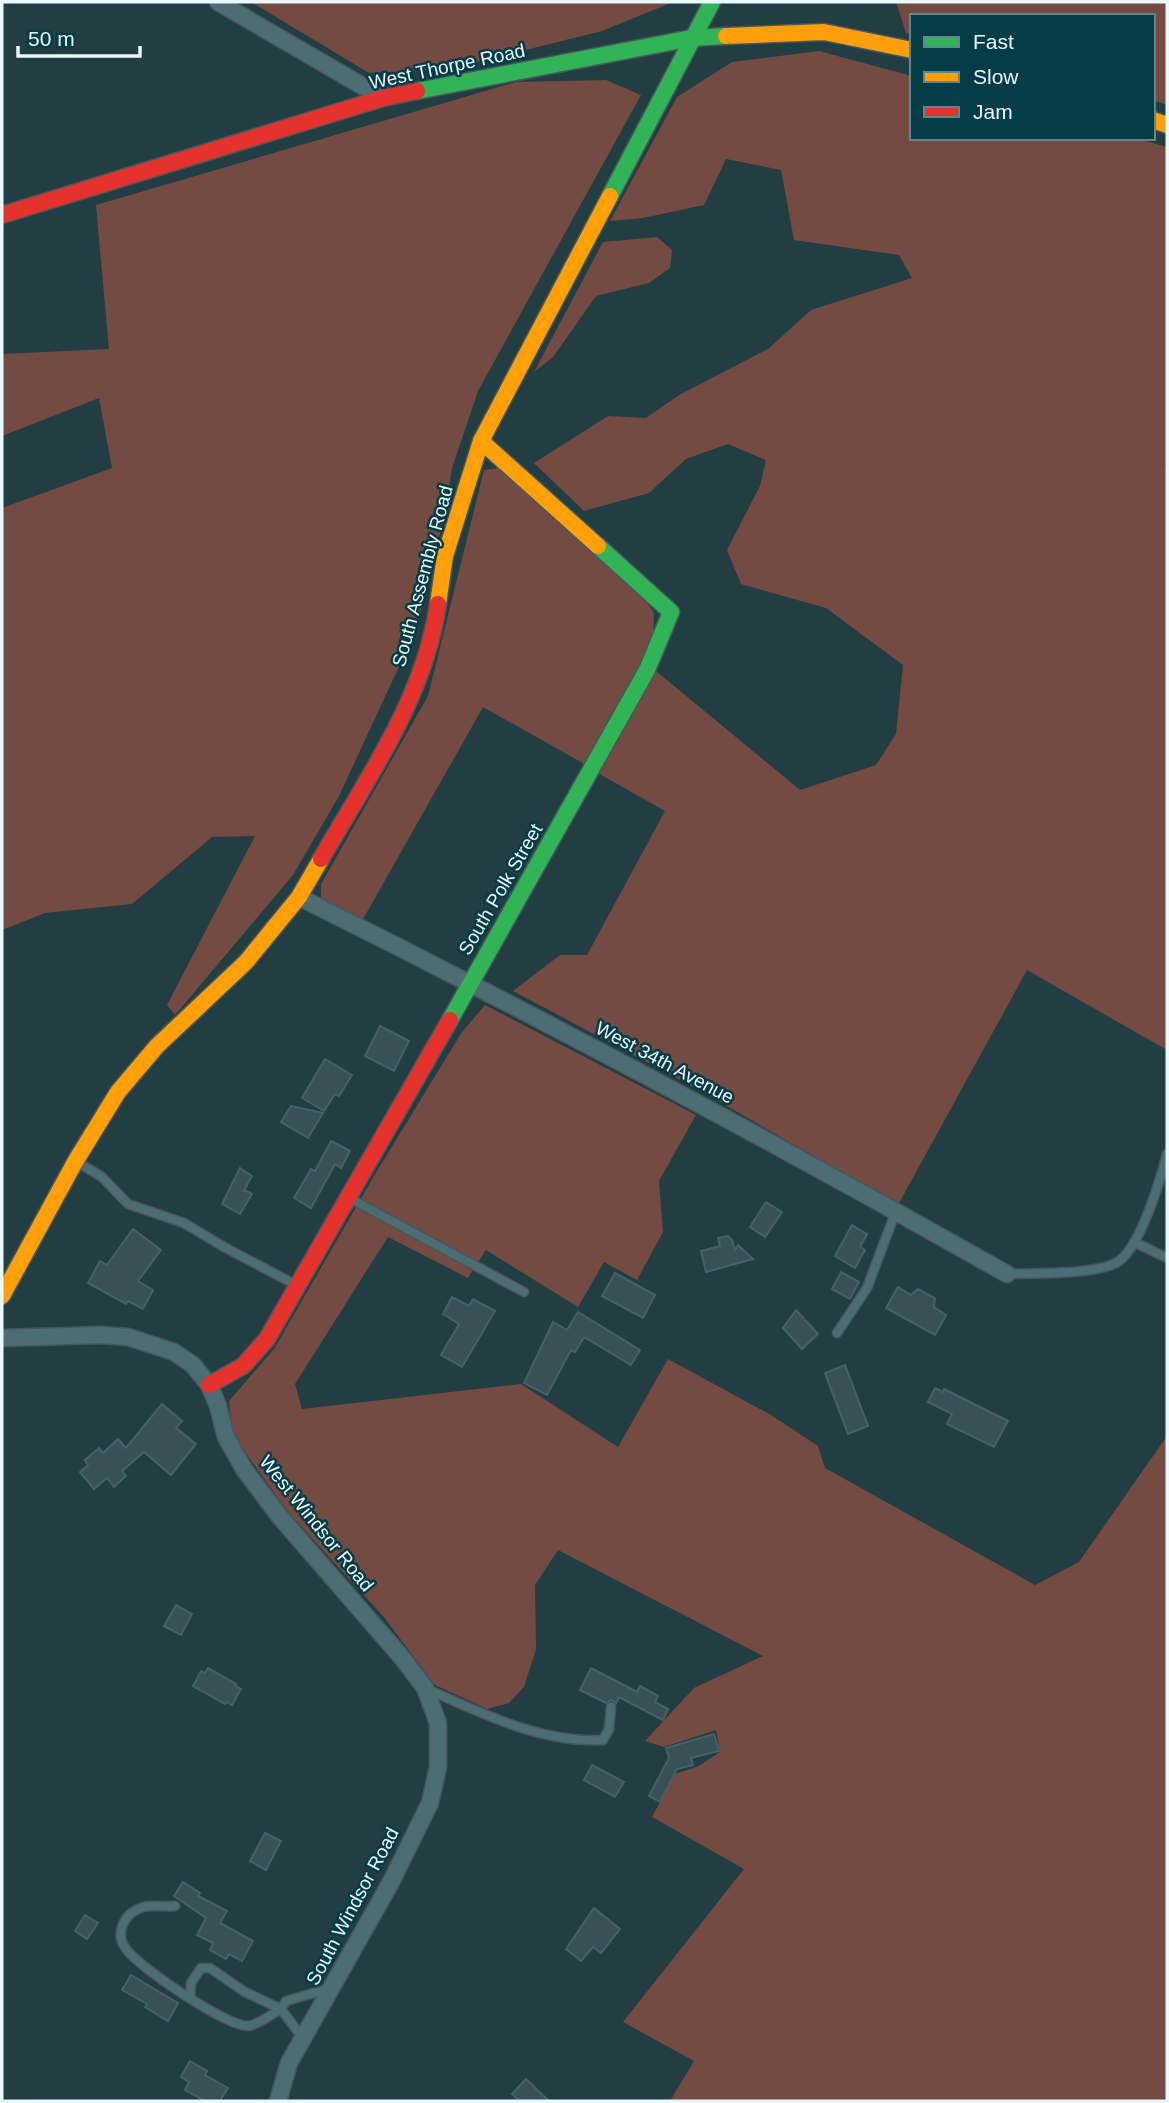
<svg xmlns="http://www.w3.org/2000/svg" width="1169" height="2103" font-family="Arial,sans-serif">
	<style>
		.green { fill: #744b42 }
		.building { fill: #395156; stroke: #436268; stroke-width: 2 }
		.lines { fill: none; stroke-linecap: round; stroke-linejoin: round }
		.lane-casing { stroke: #46585b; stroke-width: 11 }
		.street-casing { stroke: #46585b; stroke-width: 19 }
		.fast-casing { stroke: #46585b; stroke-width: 19 }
		.slow-casing { stroke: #46585b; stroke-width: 19 }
		.jam-casing { stroke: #46585b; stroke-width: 19 }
		.lane { stroke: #4c6d73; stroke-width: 8 }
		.street { stroke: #4c6d73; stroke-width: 16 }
		.fast { stroke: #30b455; stroke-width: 16 }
		.slow { stroke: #ff9f0a; stroke-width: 16 }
		.jam { stroke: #e5322d; stroke-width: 16 }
		.labels { text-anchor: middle; stroke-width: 5; stroke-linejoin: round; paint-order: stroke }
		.street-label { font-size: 19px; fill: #e8f8fc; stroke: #063c45 }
	</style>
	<rect width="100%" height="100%" fill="#223e43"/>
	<g class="green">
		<path d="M 251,2 L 673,2 L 602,31 L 449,69 L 369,73 Z"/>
		<path d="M 896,2 L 1167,2 L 1167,105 L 1153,100 L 1153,16 L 912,16 L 912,35 L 906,33 Z"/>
		<path d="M 819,51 L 912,76 L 912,138 L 1135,138 L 1167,147 L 1167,460 L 1165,466 L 1167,469 L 1167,1050 L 1027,970 L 898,1205 L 701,1091 L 513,991 L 560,955 L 587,955 L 665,811 L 598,773 L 656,671 L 800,790 L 876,765 L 896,734 L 903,665 L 826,608 L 741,584 L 727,550 L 760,486 L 766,460 L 728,444 L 686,459 L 649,493 L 584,511 L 534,463 L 608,416 L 646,418 L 679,395 L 768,349 L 811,310 L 912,278 L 899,255 L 794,240 L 781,170 L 726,159 L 704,205 L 643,218 L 610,221 L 677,97 L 732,62 Z"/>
		<path d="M 606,80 L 641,95 L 478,391 L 452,468 L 445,513 L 416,630 L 339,796 L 293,875 L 175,1015 L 167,1005 L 255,836 L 212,837 L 132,904 L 45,913 L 2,930 L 2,508 L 112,468 L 99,398 L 2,436 L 2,354 L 109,349 L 96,205 L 516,82 Z"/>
		<path d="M 657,237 L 672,250 L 670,268 L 649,283 L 596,296 L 553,357 L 534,372 L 603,242 Z"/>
		<path d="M 498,468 L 644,598 L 654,613 L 653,641 L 588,766 L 483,707 L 362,921 L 321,899 L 321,884 L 428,696 L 484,470 Z"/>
		<path d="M 485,1005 L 696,1115 L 659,1181 L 663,1232 L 637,1280 L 604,1262 L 578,1307 L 486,1250 L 468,1278 L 388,1237 L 295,1384 L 302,1409 L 521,1384 L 618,1447 L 668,1359 L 771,1415 L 818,1446 L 825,1468 L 1035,1585 L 1079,1562 L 1167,1436 L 1167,2101 L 670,2101 L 694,2061 L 623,2022 L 744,1869 L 652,1817 L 675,1774 L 697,1767 L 720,1752 L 716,1730 L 664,1747 L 645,1741 L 694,1688 L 763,1656 L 558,1550 L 535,1585 L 536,1649 L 524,1687 L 509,1703 L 487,1709 L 435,1685 L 383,1616 L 287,1511 L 241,1446 L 231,1426 L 229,1401 L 274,1349 L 374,1176 L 462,1032 Z"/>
	</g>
	<g class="building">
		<path d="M 380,1026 L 409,1041 L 394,1071 L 365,1056 Z"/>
		<path d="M 325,1059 L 352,1075 L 339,1096 L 335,1094 L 324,1111 L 302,1098 Z"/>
		<path d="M 291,1106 L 323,1113 L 308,1138 L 281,1122 Z"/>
		<path d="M 331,1141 L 350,1151 L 341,1168 L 335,1164 L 311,1208 L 294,1198 L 311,1169 L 315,1171 Z"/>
		<path d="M 240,1168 L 252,1176 L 244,1190 L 252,1194 L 240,1214 L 222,1204 Z"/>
		<path d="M 766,1202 L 782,1212 L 765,1237 L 750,1227 Z"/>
		<path d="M 852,1225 L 867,1234 L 860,1247 L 865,1250 L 855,1268 L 835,1256 Z"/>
		<path d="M 133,1229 L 161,1250 L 138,1281 L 153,1290 L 143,1309 L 128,1301 L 126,1304 L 88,1283 L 100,1261 L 107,1265 Z"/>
		<path d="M 728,1236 L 732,1240 L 735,1250 L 738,1245 L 753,1259 L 706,1272 L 701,1251 L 720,1246 L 718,1238 Z"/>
		<path d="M 841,1272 L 859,1282 L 850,1299 L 832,1289 Z"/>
		<path d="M 615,1273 L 655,1295 L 643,1318 L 602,1296 Z"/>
		<path d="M 898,1287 L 911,1295 L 918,1289 L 935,1298 L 934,1307 L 946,1315 L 935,1335 L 886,1308 Z"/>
		<path d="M 452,1297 L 469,1306 L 473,1299 L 495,1311 L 462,1367 L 441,1355 L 459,1324 L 443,1314 Z"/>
		<path d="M 796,1310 L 818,1334 L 802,1349 L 783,1328 Z"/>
		<path d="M 578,1312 L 640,1350 L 631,1365 L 584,1337 L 575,1352 L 571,1350 L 547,1395 L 524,1383 L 553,1322 L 567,1330 Z"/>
		<path d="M 845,1365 L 868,1426 L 848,1434 L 825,1373 Z"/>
		<path d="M 935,1388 L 943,1392 L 944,1389 L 1008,1421 L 994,1447 L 947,1424 L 952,1414 L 928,1402 Z"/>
		<path d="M 162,1404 L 182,1421 L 176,1428 L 196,1444 L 171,1475 L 144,1452 L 122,1471 L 126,1476 L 114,1487 L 107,1478 L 94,1489 L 80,1472 L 88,1465 L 85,1460 L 99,1448 L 103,1453 L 118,1439 L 126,1448 Z"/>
		<path d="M 176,1605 L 192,1614 L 181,1635 L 164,1626 Z"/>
		<path d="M 208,1668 L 236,1684 L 235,1686 L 241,1689 L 232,1705 L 227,1702 L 225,1704 L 193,1686 L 201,1671 L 205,1673 Z"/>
		<path d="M 591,1668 L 637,1692 L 640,1686 L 658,1696 L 655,1702 L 668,1709 L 663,1720 L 619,1697 L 616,1703 L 611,1700 L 606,1703 L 580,1690 Z"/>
		<path d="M 714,1734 L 719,1751 L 691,1758 L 693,1765 L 677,1769 L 660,1802 L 649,1796 L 669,1758 L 666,1748 Z"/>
		<path d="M 592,1765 L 624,1782 L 615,1797 L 584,1780 Z"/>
		<path d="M 265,1833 L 281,1841 L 266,1870 L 250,1861 Z"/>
		<path d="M 183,1882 L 200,1893 L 198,1896 L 227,1911 L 220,1923 L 253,1941 L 242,1961 L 229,1954 L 226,1959 L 210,1950 L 213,1943 L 197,1935 L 206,1918 L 174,1896 Z"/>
		<path d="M 594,1908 L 620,1929 L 601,1953 L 593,1947 L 581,1961 L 566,1949 Z"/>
		<path d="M 85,1915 L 98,1923 L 87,1939 L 75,1931 Z"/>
		<path d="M 131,1975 L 178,2003 L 168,2021 L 145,2007 L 147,2004 L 122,1990 Z"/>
		<path d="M 190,2061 L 207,2071 L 205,2075 L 228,2088 L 220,2101 L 205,2101 L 185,2090 L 189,2082 L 181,2077 Z"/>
		<path d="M 526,2079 L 549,2101 L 519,2101 L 512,2094 Z"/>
	</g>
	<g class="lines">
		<defs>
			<g id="lane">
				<path d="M 79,1163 L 102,1177 L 128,1204 L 184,1223 L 224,1247 L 296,1285"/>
				<path d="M 351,1199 L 524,1292"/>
				<path d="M 1134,1242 L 1167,1258"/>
				<path d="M 1007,1274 C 1032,1273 1100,1275 1119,1261 C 1141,1245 1160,1181 1167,1154"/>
				<path d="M 837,1333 L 867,1288 L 896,1211"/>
				<path d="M 427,1689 C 483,1714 541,1743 603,1740 L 609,1729 L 611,1707"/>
				<path d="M 175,1906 C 165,1907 152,1905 143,1907 C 124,1913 114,1933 126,1949 C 140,1968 226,2026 248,2026 C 258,2025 272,2014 281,2009"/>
				<path d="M 190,1998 L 191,1983 L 201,1968 L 210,1968 L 245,1992 L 281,2009"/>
				<path d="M 302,2037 L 281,2009 L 286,2001 L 331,1988"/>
			</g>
			<g id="street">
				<path d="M 218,2 L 383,98"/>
				<path d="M 299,897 C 538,1016 774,1142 1007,1274"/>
				<path d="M 2,1338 L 101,1335 L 128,1337 L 174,1352 L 193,1365 L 209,1385 L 218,1406 L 226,1437 L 244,1469 L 280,1517 L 404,1660 L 425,1688 L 438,1723 L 438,1767 L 430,1803 L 391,1882 L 289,2063 L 278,2101"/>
			</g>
			<g id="fast">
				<path d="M 417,91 L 692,38 L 726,36"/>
				<path d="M 610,196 L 712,2"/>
				<path d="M 450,1020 L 647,670 L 671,612 L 598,546"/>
			</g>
			<g id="slow">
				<path d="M 726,36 L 824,32 L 912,50"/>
				<path d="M 1153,120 L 1167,125"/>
				<path d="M 481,441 L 598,546"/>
				<path d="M 438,604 L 445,556 L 481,441 L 610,196"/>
				<path d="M 2,1296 L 75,1162 L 118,1092 L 157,1046 L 246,962 L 299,897 L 321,859"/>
			</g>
			<g id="jam">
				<path d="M 2,215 L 383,98 L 417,91"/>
				<path d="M 321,859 C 367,779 425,697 438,604"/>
				<path d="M 209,1385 L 243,1366 L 267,1339 L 450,1020"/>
			</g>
		</defs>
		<use href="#lane" class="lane-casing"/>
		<use href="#street" class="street-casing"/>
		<use href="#fast" class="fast-casing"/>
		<use href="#slow" class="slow-casing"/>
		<use href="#jam" class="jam-casing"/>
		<use href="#lane" class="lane"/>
		<use href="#street" class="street"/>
		<use href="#fast" class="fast"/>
		<use href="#slow" class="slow"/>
		<use href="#jam" class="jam"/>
	</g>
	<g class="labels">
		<g class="street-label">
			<text transform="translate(447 66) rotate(-12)" y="7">West Thorpe Road</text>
			<text transform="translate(422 576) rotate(-75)" y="7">South Assembly Road</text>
			<text transform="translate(500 889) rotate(-60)" y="7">South Polk Street</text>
			<text transform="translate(665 1062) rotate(28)" y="7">West 34th Avenue</text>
			<text transform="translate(317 1523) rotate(51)" y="7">West Windsor Road</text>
			<text transform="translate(352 1906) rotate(-62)" y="7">South Windsor Road</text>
		</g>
	</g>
	<rect width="1169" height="2103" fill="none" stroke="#e8f8fc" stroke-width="7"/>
	<rect x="910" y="14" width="245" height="126" fill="#063c45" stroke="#60878e" stroke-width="2"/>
	<rect x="924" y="37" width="35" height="10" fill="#30b455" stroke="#60878e" stroke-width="2"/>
	<text x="973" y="49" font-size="21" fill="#e8f8fc">Fast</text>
	<rect x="924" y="72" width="35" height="10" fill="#ff9f0a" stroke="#60878e" stroke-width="2"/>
	<text x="973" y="84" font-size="21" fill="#e8f8fc">Slow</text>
	<rect x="924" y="107" width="35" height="10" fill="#e5322d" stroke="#60878e" stroke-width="2"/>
	<text x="973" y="119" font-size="21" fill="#e8f8fc">Jam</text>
	<path d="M18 46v10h122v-10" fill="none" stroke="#e8f8fc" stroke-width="3.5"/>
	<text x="28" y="46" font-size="21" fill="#e8f8fc" stroke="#063c45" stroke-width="5" paint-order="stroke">50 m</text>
</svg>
